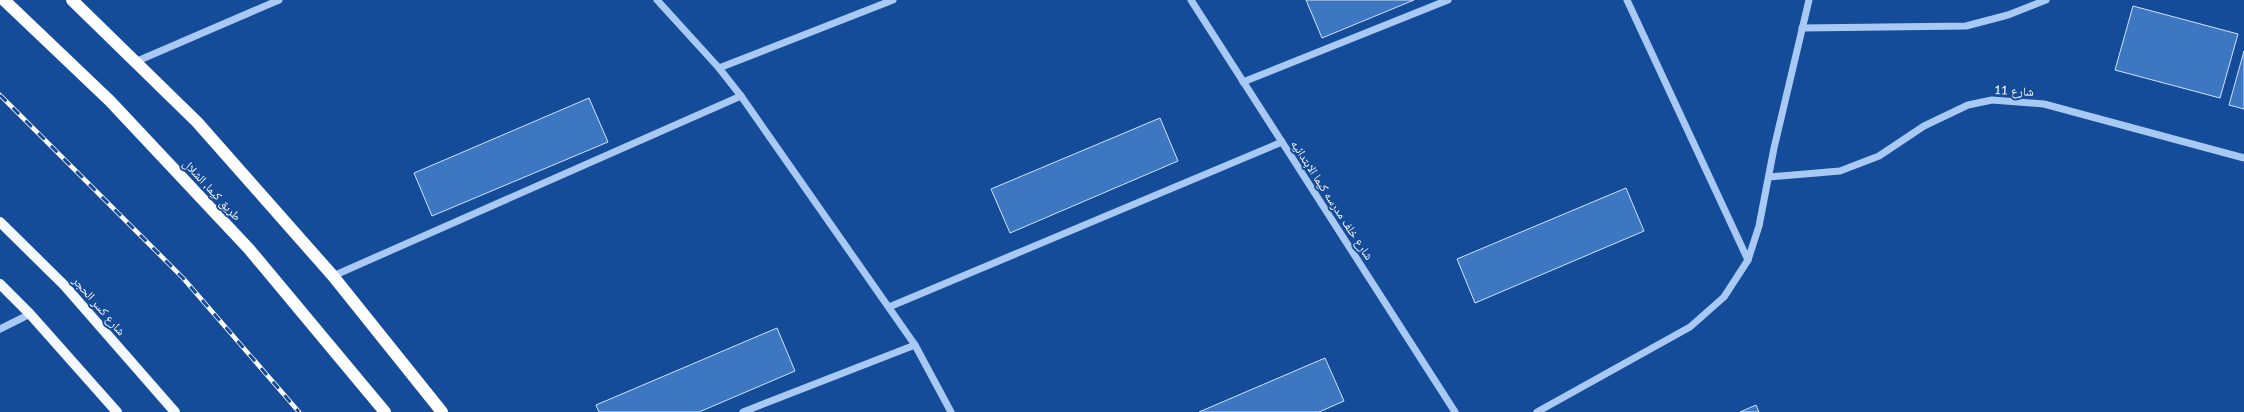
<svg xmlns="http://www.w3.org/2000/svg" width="2244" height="412" font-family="Lato,'Noto Naskh Arabic',sans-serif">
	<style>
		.building { fill: #3d76c1; stroke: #d0e4fd }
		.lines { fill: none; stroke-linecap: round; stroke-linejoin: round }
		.minor { stroke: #a8c9f3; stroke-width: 7 }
		.major { stroke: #f4f8ff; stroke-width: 10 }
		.highway { stroke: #fff; stroke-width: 12 }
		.rail-casing { stroke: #fff; stroke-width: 4.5 }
		.rail { stroke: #154c99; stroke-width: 3; stroke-dasharray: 9; stroke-linecap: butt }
		.labels { text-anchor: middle; stroke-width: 4; stroke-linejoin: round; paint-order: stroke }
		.street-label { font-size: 12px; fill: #fff; stroke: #154c99 }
	</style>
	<rect width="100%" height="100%" fill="#154c99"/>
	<g class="building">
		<path d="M 1306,0 L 1414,0 L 1322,38 Z"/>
		<path d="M 2133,6 L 2238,34 L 2220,98 L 2115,70 Z"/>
		<path d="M 2244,51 L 2244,109 L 2229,105 Z"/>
		<path d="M 589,98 L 608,142 L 432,216 L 414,173 Z"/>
		<path d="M 1160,118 L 1178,161 L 1010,233 L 991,189 Z"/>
		<path d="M 1626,188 L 1644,231 L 1475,303 L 1457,259 Z"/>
		<path d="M 777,328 L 795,371 L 699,412 L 599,412 L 596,405 Z"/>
		<path d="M 1325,358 L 1344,401 L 1319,412 L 1199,412 Z"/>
		<path d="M 1756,405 L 1759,412 L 1740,412 Z"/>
	</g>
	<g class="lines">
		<g class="minor">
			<path d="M 657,0 L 719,68 L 741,96 L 915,345 L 951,412"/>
			<path d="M 1191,0 L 1455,412"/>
			<path d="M 1627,0 L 1748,260"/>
			<path d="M 1802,28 L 1966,26 L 2008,15 L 2046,0"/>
			<path d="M 135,62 L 279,0"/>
			<path d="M 719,68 L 893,0"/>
			<path d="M 1243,82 L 1448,0"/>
			<path d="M 1769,177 L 1840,171 L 1879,156 L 1924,126 L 1968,105 L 1992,100 L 2044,104 L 2244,158"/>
			<path d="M 333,276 L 741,96"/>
			<path d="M 889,307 L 1282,142"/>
			<path d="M 0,329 L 30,314"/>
			<path d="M 743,412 L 915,345"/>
			<path d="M 1537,412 L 1690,327 L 1724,297 L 1748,260 L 1759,226 L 1774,148 L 1809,0"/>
		</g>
		<g class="major">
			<path d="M 0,222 L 64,285 L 175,412"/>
			<path d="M 0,284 L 30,314 L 117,412"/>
		</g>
		<g class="highway">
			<path d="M 4,0 L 110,101 L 249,249 L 385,412"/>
			<path d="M 72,0 L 197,122 L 333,276 L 442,412"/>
		</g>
		<defs>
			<path id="rail" d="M 0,95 L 183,278 L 299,412"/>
		</defs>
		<use href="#rail" class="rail-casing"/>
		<use href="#rail" class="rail"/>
	</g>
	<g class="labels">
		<g class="street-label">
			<text transform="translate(2014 91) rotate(3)" y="4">شارع 11</text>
			<text transform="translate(212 190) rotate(47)" y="4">طريق كيما, الشلال</text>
			<text transform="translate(1332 200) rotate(57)" y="4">شارع خلف مدرسه كيما الابتدائيه</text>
			<text transform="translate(99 306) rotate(49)" y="4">شارع كسر الحجر</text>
		</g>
	</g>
</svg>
